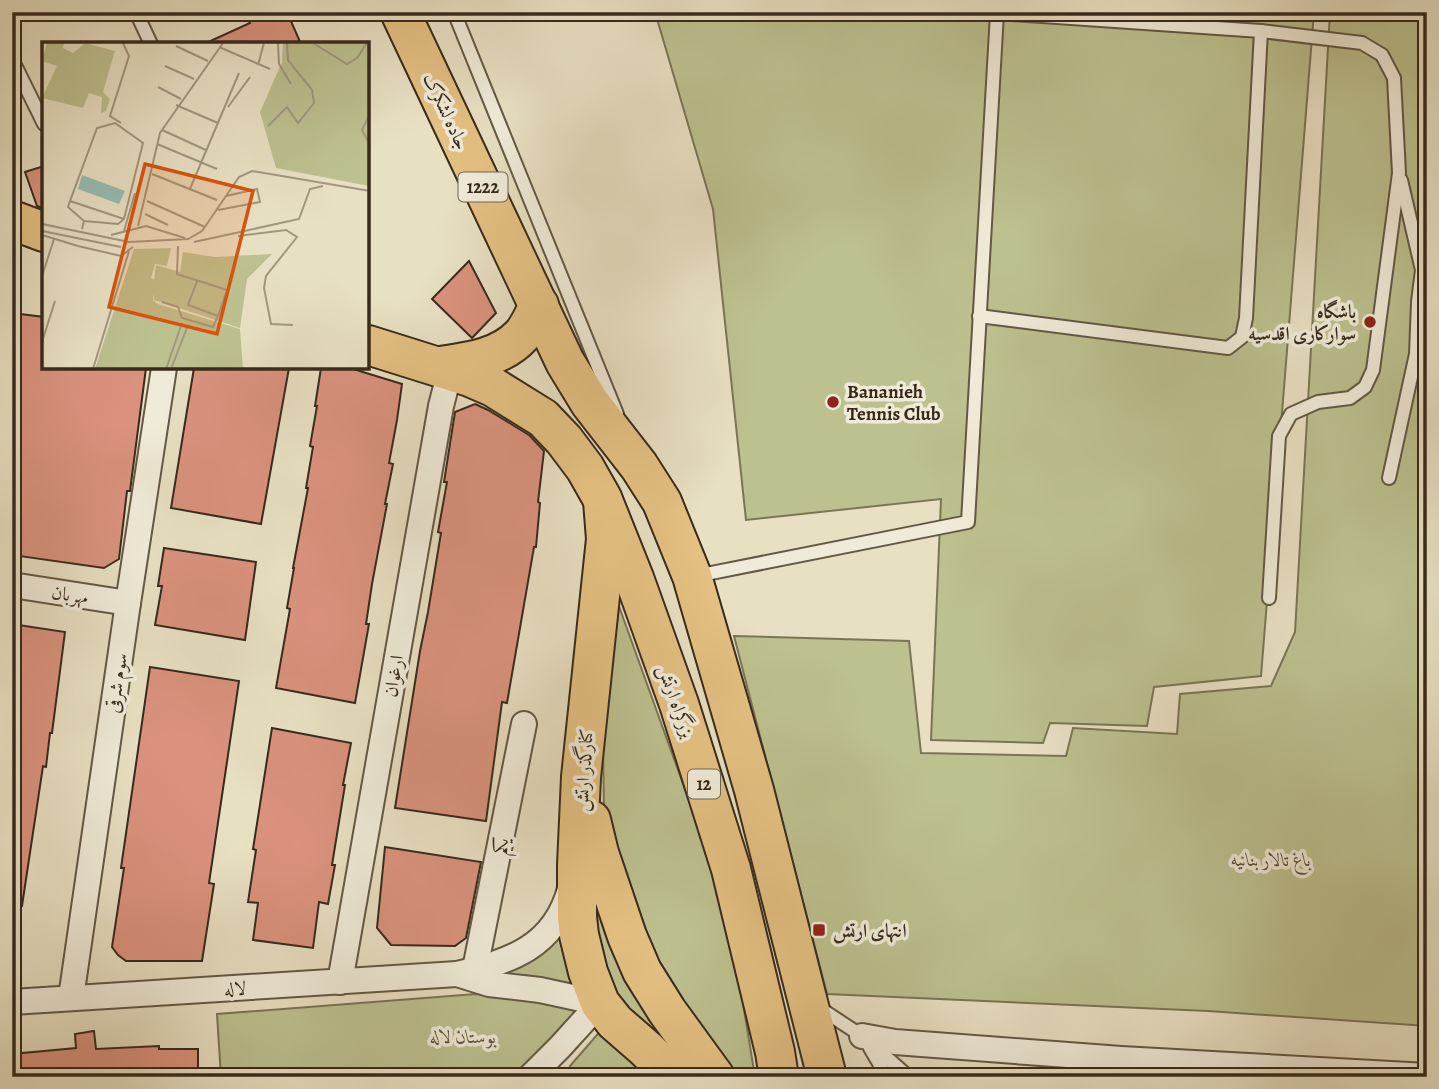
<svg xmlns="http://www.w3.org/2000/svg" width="1439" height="1089" font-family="Alegreya,Amiri,serif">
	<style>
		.green { fill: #bdc08f; stroke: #7a7555; stroke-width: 2 }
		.building { fill: #da927e; stroke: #372a1b; stroke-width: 2 }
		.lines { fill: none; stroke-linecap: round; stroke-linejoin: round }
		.service-casing { stroke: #635845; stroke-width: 16 }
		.minor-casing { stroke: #635845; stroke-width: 28 }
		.primary-casing { stroke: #372a1b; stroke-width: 42 }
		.trunk-casing { stroke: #372a1b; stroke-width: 42 }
		.service { stroke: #f0ebd8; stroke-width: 12 }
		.minor { stroke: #f0ebd8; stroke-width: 24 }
		.primary { stroke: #e4c082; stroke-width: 38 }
		.trunk { stroke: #e4c082; stroke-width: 38 }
		.poi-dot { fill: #8f2418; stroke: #f0ebd8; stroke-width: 2.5 }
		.labels { text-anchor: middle; stroke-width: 7; stroke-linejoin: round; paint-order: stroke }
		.shield { fill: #f0ebd8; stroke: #6e6454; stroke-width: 2 }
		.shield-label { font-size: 18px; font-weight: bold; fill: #372a1b }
		.street-label { font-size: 19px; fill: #372a1b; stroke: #f0ebd8 }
		.poi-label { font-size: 19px; font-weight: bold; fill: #372a1b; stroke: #f0ebd8; text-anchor: start }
		.park-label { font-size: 19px; font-style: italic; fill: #585038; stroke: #f0ebd8 }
		.inset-road { fill: none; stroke: #a19780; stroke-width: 2 }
		.view { fill: #d6540e; fill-opacity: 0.15; stroke: #d6540e; stroke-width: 3.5 }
		.inset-edge { fill: none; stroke: #372a1b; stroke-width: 3.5 }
	</style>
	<rect width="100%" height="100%" fill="#e8e0c3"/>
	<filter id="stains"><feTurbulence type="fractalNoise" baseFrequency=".00286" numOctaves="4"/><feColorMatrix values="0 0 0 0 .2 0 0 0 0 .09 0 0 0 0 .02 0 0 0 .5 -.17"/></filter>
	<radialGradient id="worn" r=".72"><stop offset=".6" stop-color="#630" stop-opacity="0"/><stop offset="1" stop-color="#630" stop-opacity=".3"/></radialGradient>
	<g class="green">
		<path d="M 655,12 L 1314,12 L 1261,676 L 1154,687 L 1147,726 L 1050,723 L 1043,743 L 931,740 L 941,499 L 746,520 L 713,209 Z"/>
		<path d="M 1330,12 L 1427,12 L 1427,1026 L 1208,1011 L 827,994 L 734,636 L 909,641 L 921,753 L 1066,756 L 1073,728 L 1177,734 L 1180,694 L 1271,686 L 1295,632 Z"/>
		<path d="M 612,587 L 713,867 L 741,991 L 755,1077 L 732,1077 L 671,985 L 647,941 L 604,810 L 603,748 Z"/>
		<path d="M 592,879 L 696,1077 L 622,1005 L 592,942 Z"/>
		<path d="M 566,923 L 583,991 L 549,980 L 529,976 L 483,973 Z"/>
		<path d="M 476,994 C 504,995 554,994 576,1013 L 520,1077 L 221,1077 L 217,1014 Z"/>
		<path d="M 603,1028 L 659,1077 L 572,1077 L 569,1070 L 570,1066 Z"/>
	</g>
	<g class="building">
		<path d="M 245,12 L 287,12 L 301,44 L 204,44 L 250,23 Z"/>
		<path d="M 44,166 L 44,209 L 37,206 L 25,172 Z"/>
		<path d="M 469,261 L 496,313 L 472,338 L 432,299 Z"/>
		<path d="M 12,313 L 44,317 L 44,368 L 146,368 L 130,491 L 127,491 L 119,559 L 104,568 L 12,555 Z"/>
		<path d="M 194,368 L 289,368 L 261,524 L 171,508 Z"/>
		<path d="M 321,368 L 350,368 L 402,384 L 397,420 L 389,463 L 393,464 L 385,504 L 387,504 L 372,584 L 366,624 L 369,624 L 355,703 L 276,688 L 290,609 L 287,608 L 294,568 L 293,568 L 308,488 L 306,488 L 313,447 L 310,446 L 317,406 L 315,406 Z"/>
		<path d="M 475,404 L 488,410 L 529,435 L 544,451 L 538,502 L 540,503 L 536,547 L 534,547 L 507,703 L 502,702 L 486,821 L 395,808 L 420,651 L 428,612 L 441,533 L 438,532 L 447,482 L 444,482 L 455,412 Z"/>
		<path d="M 164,548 L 256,562 L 245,640 L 155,625 L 162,586 L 158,586 Z"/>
		<path d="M 12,624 L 65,632 L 52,733 L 50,733 L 46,767 L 43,766 L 22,906 L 12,906 Z"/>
		<path d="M 150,667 L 239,681 L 209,883 L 214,884 L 202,961 L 126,961 L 118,955 L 112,947 L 124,868 L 121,868 Z"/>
		<path d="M 272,728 L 351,743 L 343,785 L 345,785 L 332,865 L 335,865 L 328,904 L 319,902 L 313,948 L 253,940 L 258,903 L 248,902 L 256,850 L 253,849 Z"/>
		<path d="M 385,847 L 481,862 L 466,938 L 455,946 L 391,945 L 377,928 Z"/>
		<path d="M 94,1031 L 96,1049 L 159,1046 L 159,1049 L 198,1049 L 198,1077 L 12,1077 L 12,1054 L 76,1048 L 75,1034 Z"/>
	</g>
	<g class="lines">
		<defs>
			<g id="service">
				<path d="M 136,12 L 151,44"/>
				<path d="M 454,12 L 617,414"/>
				<path d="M 12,59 L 44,124"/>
				<path d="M 979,316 L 1228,348 L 1242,337 L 1246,318 L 1261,31 L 1362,43 L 1382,55 L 1394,78 L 1399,173 L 1373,370 L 1365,387 L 1350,398 L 1318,402 L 1291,414 L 1279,436 L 1269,598"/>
				<path d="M 1389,478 L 1416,354 L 1418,302 L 1422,270 L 1401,180"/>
				<path d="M 696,576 L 968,522 L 997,13 L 1261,31"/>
				<path d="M 818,1007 L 862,1036 L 909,1077"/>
				<path d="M 870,1048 L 887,1077"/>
			</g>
			<g id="minor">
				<path d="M 12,585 L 128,603"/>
				<path d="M 475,969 L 524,724"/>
				<path d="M 457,974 L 489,984 L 540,990 L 600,1003"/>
				<path d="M 340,982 L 441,406 L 450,371"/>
				<path d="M 71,998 L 128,603 L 164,368"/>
				<path d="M 12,1002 L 457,974 C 510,961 554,948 570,889"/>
				<path d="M 862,1036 L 895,1042 L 1121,1059 L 1427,1076"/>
				<path d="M 530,1077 L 560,1047 L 600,1003"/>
			</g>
			<g id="primary">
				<path d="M 603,501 L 606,539 L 581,777 L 577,865 L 577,917 L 579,935 L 588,972 L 600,1003 L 615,1022 L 646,1049 L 674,1077"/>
				<path d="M 591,820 L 599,853 L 627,936 L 642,971 L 667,1011 L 715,1077"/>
			</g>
			<g id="trunk">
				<path d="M 400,12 L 565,362 L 590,403 L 639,466 L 662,502 L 692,576 L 754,790 L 827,1077"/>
				<path d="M 12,220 L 44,232"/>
				<path d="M 368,345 L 470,377 L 493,387 L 543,418 L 564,440 L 585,468 L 602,498 L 634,578 L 679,704 L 731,869 L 775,1052 L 779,1077"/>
				<path d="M 440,366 C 469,362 501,358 522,335 C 529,327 534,315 539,305"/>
			</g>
		</defs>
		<use href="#service" class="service-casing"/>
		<use href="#minor" class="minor-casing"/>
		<use href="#primary" class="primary-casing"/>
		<use href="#trunk" class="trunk-casing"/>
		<use href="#service" class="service"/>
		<use href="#minor" class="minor"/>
		<use href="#primary" class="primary"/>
		<use href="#trunk" class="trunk"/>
	</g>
	<g class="poi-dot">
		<circle cx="1370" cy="322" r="7"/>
		<circle cx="833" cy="402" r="7"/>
		<rect x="812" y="923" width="14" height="14" rx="3.5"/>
	</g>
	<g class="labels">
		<g class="shield">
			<rect x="458.5" y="172.5" width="49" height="29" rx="5"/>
			<rect x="688" y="769.5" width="32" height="29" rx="5"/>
		</g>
		<g class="shield-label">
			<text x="483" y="193">1222</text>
			<text x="704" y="790">12</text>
		</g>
		<g class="street-label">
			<text transform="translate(447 111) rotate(65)" y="7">جاده لشکرک</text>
			<text transform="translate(70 594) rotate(9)" y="7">مهربان</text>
			<text transform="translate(393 676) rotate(-80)" y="7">ارغوان</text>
			<text transform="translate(116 683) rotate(-82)" y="7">سوم شرقی</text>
			<text transform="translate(677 701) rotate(71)" y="7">بزرگراه ارتش</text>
			<text transform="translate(583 770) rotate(-86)" y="7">کنارگذر ارتش</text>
			<text transform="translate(500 846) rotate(-79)" y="7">یکم</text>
			<text transform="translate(235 988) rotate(-4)" y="7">لاله</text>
		</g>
		<g class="poi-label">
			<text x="1356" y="318" text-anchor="end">باشگاه<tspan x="1356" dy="22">سوارکاری اقدسیه</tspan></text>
			<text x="847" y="398">Bananieh<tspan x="847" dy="22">Tennis Club</tspan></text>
			<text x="833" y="937">انتهای ارتش</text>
		</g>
		<g class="park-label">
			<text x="1271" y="866">باغ تالار بنانیه</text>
			<text x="463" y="1043">بوستان لاله</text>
		</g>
	</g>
	<g transform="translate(42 42)">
		<rect width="327" height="327" fill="#e8e0c3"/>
		<path d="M 5,1 L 22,1 L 21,6 L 31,11 L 43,1 L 73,9 L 61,50 L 68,57 L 64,69 L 59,71 L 60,55 L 47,51 L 41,66 L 0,56 L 15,24 L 0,19 ZM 241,1 L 327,1 L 327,144 L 234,126 L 218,70 L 240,20 ZM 129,206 L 125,224 L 113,222 L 109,236 L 112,238 L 114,223 L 138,230 L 141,210 L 172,215 L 230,212 L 205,237 L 198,286 L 112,258 L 112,251 L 111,258 L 116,262 L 198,287 L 201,327 L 53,327 L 92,207 Z" fill="#bdc08f"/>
		<path d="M 40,133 L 83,149 L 77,162 L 36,147 Z" fill="#97bdb2"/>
		<path class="inset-road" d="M 236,1 L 237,22 L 249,42M 271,1 L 305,22 L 315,16 L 325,1M 134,4 L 166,19M 177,5 L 228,27M 216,23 L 222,1M 123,24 L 152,37M 116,45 L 139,57M 134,63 L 176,81M 186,65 L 208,35M 328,72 L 320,88 L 328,103M 79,81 L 68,74 L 87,14 L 81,1M 226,84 L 245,65 L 256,81 L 272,61 L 270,48 L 246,18 L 245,1M 120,88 L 164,108M 115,102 L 175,127M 110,132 L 175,158M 148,147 L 197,31M 28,159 L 82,177M 105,159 L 163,185M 176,168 L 218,160 L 215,147 L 184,154M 103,172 L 126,183M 0,182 L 87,200 L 146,197 L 160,189 L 197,135 L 210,129 L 328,149M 96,184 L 118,91 L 181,1M 40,187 L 42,179 L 26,165 L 28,159 L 55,86 L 73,81 L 101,101 L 82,177 L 76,182 L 42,179M 0,189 L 79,205M 82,189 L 93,151M 0,193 L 36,204M 69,193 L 104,184 L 143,196M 196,194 L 244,188 L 255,195 L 224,234 L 222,246 L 229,282 L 251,283M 152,200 L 257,177 L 268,147 L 281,144M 36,204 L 79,214 L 91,205M 136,204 L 135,232 L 185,248 L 176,274M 0,234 L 12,197M 120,260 L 136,265 L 140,276 L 171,285 L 176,274 L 146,263 L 155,239M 0,300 L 13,259M 51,327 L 87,209M 124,327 L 140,281M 129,327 L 146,283"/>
		<path class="view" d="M 103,122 L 211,149 L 175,292 L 67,265 Z"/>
		<rect width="327" height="327" class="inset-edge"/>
	</g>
	<rect width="1439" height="1089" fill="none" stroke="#e8e0c3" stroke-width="42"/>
	<rect x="14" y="14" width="1411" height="1061" fill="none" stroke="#372a1b" stroke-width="3.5"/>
	<rect x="21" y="21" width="1397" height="1047" fill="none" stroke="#372a1b" stroke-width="2"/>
	<rect width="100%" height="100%" filter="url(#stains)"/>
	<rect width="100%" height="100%" fill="url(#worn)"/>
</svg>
